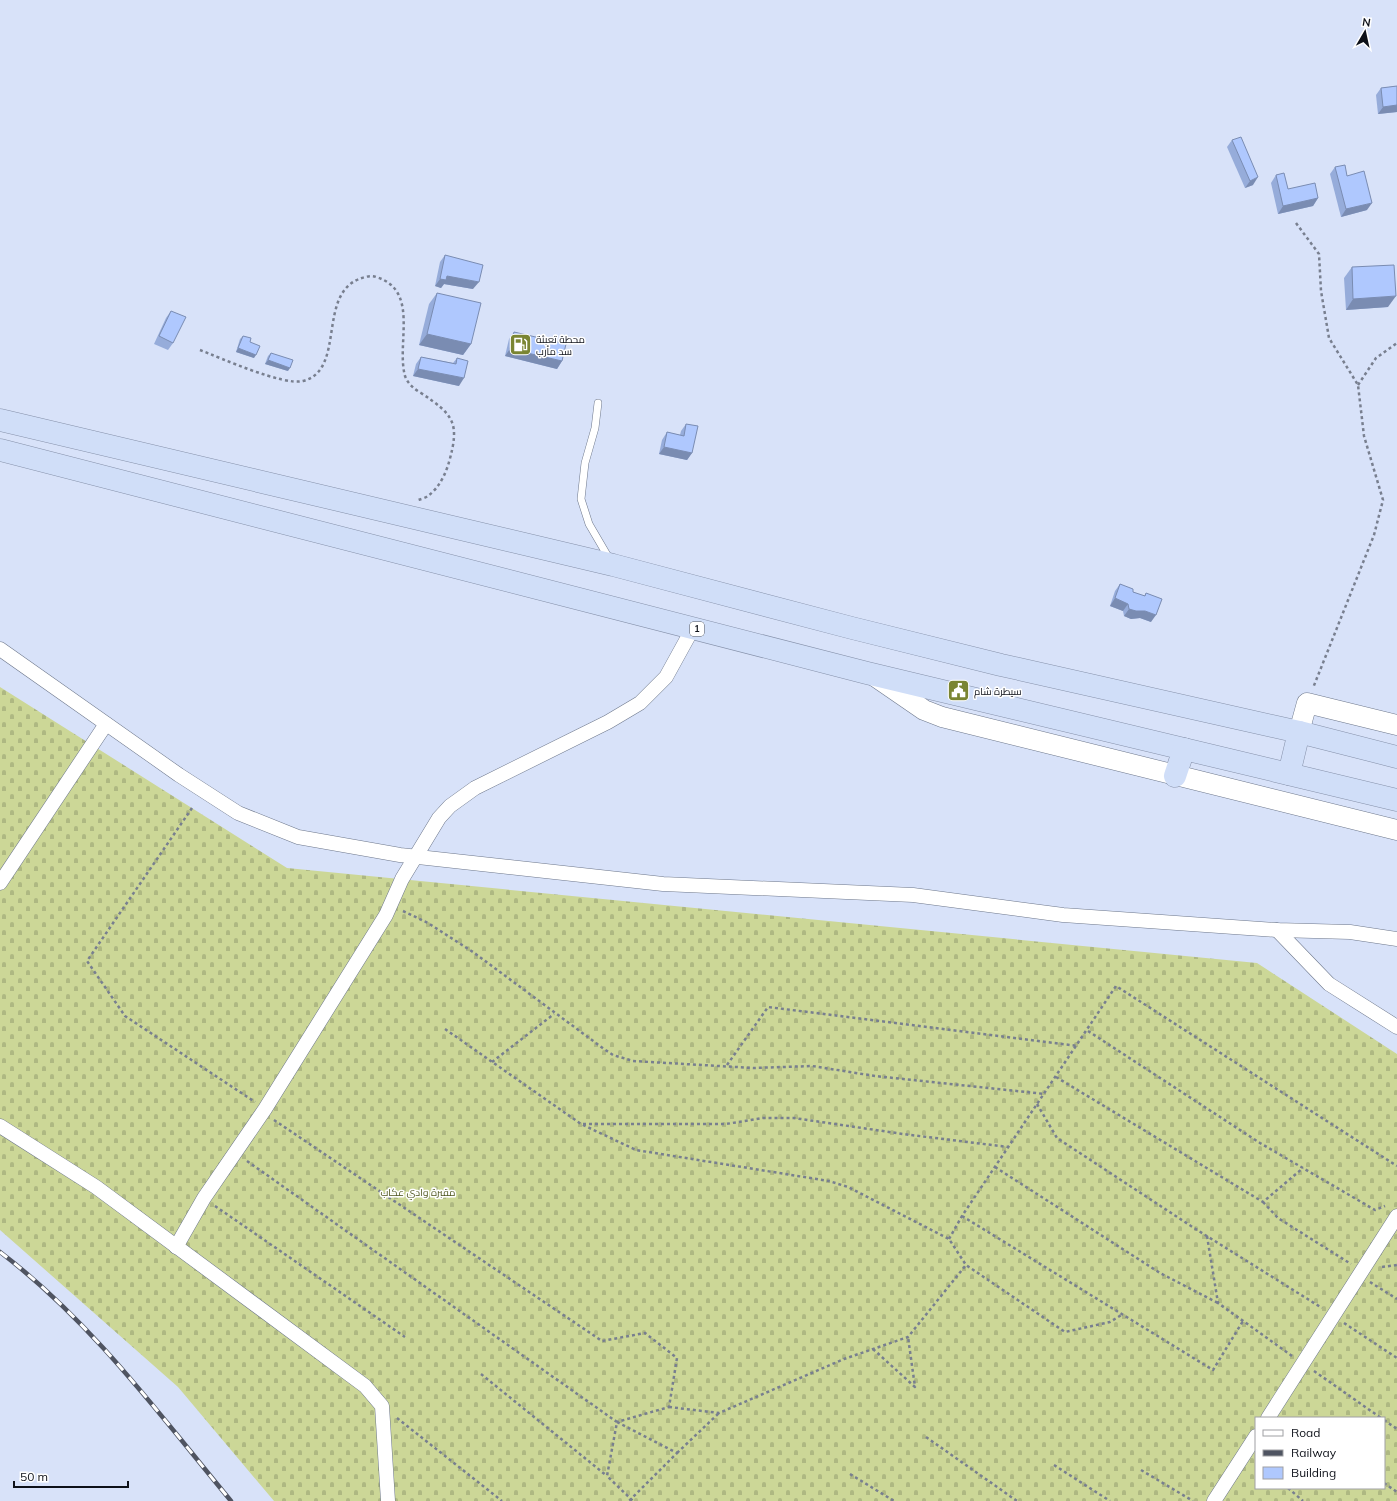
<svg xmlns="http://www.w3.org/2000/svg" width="1397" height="1501" font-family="Mulish,Cairo,sans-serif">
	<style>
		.cemetery { fill: url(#cemetery-stones); fill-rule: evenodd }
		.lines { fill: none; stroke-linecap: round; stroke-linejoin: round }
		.service-casing { stroke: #6d778b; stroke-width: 8 }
		.minor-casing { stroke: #6d778b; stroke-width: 15 }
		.secondary-casing { stroke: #6d778b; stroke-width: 21 }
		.trunk-casing { stroke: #8590a9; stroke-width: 23 }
		.path { stroke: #787f8f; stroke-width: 2.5; stroke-dasharray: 3 3; stroke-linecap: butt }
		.service { stroke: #fff; stroke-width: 7 }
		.minor { stroke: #fff; stroke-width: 14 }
		.secondary { stroke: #fff; stroke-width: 20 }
		.trunk { stroke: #d0def8; stroke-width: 22 }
		.rail-casing { stroke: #4f5461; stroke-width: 4.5 }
		.rail { stroke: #fff; stroke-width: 3; stroke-dasharray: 9; stroke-linecap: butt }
		.wall { fill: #96acda }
		.shaded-wall { fill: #7a8cb2 }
		.building { fill: #afc8fe; stroke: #7a8cb2 }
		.labels { text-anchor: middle; stroke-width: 3; stroke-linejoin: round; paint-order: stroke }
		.shield { fill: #fff; stroke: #56585e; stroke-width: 1 }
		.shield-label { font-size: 9px; font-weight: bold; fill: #0e1119 }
		.poi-label { font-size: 10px; fill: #0e1119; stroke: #fff; text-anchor: start }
		.park-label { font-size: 10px; fill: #4e551e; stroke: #fff }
	</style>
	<defs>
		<pattern id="cemetery-stones" width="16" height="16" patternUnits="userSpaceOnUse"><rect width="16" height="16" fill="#ccd797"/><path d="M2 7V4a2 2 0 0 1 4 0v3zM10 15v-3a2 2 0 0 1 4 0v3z" fill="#aeb882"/></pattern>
	</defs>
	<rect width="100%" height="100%" fill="#d8e2f9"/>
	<path class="cemetery" d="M 0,687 L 287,868 L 1257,963 L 1397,1054 L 1397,1501 L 274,1501 L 178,1387 L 0,1230 ZM 1256,1418 L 1384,1418 L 1384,1488 L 1256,1488 Z"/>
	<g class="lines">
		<defs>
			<path id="service" d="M 598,403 L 595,428 L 585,463 L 581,499 L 589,524 L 610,560"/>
			<g id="minor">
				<path d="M 0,649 L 179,775 L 238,813 L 298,837 L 400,855 L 663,884 L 913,895 L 1063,915 L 1277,930 L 1350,932 L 1397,939"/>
				<path d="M 0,883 L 106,724"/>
				<path d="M 1277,930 L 1329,984 L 1397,1027"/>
				<path d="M 0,1126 L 96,1187 L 365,1386 L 382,1406 L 388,1501"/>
				<path d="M 176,1247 L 204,1198 L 265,1109 L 386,915 L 402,879 L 439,818 L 450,806 L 475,788 L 608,722 L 640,703 L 666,677 L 693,628"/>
				<path d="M 1268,1418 L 1397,1216"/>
				<path d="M 1214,1501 L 1256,1436"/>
			</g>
			<g id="secondary">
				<path d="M 876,677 L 924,710 L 942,717 L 1397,830"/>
				<path d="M 1299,732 L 1307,703 L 1397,725"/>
			</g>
			<g id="trunk">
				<path d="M 0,420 L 613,565 L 852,628 L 1001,665 L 1299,732 L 1397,757"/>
				<path d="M 0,450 L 867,673 L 1397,800"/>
				<path d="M 1289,774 L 1299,732"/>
				<path d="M 1175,776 L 1184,749"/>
			</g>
		</defs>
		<use href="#service" class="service-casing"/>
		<use href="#minor" class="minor-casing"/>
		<use href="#secondary" class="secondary-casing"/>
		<use href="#trunk" class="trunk-casing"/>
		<g class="path">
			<path d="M 1296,223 L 1319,254 L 1321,291 L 1329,338 L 1358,385 L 1364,436 L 1383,500 L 1374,535 L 1313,688"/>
			<path d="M 200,350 C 221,358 283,386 303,381 C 346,370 317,296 359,279 C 364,277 371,275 376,277 C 420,290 396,343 405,376 C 408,384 414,389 421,393 C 454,415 460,423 449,462 C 446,473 439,488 429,495 C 426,498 421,499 418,500"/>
			<path d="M 1358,385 L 1376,358 L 1397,343"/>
			<path d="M 192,808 L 87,961 L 125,1016 L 255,1102"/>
			<path d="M 403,911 L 428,923 L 473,952 L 604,1049 L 613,1055 L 633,1061 L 753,1068 L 812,1066 L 875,1076 L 1045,1094"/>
			<path d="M 445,1029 L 581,1124 L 636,1150 L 829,1181 L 848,1187 L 949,1239 L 966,1265 L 1065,1332 L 1110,1322 L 1123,1314"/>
			<path d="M 1088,1031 L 1260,1143 L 1375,1210 L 1385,1206"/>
			<path d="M 492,1062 L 554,1014"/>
			<path d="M 727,1065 L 768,1007 L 1078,1046"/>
			<path d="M 1056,1077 L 1263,1202 L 1303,1168"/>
			<path d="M 1037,1104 L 1057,1138 L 1194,1228 L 1322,1308"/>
			<path d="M 274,1120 L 602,1341 L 645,1333 L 677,1358 L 669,1407 L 617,1422"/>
			<path d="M 583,1124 L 726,1124 L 763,1118 L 794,1118 L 903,1134 L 1008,1147"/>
			<path d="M 247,1161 L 617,1422 L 607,1476 L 633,1501"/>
			<path d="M 995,1167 L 1160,1273 L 1218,1303"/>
			<path d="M 1263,1202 L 1278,1218 L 1351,1264"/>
			<path d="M 215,1206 L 405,1337"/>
			<path d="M 962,1216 L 1213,1370 L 1243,1321"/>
			<path d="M 1207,1236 L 1218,1303 L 1292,1356"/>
			<path d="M 949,1239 L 962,1216 L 1116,986 L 1397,1166"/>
			<path d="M 1382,1267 L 1397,1265"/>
			<path d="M 1370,1282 L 1397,1299"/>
			<path d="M 1344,1323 L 1397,1358"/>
			<path d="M 873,1349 L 915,1387 L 908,1337"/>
			<path d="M 1314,1371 L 1381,1418"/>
			<path d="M 481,1374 L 607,1476"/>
			<path d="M 669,1407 L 719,1413 L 844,1359 L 908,1337 L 966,1265"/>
			<path d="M 397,1418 L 502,1501"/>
			<path d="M 1384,1420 L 1397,1429"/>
			<path d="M 617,1422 L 677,1453 L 629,1501"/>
			<path d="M 926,1437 L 1017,1501"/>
			<path d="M 677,1453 L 719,1413"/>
			<path d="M 1054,1465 L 1110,1501"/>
			<path d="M 1141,1470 L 1193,1501"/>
			<path d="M 850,1474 L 894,1501"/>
			<path d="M 1384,1483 L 1397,1492"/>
			<path d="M 1288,1488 L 1303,1501"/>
		</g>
		<use href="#service" class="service"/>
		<use href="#minor" class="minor"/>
		<use href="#secondary" class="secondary"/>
		<use href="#trunk" class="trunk"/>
		<defs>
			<path id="rail" d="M 0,1252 C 91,1321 159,1414 231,1501"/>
		</defs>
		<use href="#rail" class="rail-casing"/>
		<use href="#rail" class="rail"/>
	</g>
	<g class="wall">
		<path d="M 1397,86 L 1397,112 L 1378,114 L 1376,95 L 1381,88 Z"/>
		<path d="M 1232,140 L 1253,185 L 1245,188 L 1227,147 Z"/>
		<path d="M 1335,167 L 1347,176 L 1367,210 L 1341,217 L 1330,174 Z"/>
		<path d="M 1276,175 L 1288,189 L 1318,198 L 1313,206 L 1278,214 L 1271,183 Z"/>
		<path d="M 445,255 L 473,289 L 444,284 L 441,288 L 435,286 L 440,262 Z"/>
		<path d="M 1352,267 L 1388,307 L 1346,310 L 1344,278 Z"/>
		<path d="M 437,293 L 471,344 L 463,355 L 419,345 L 429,304 Z"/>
		<path d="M 171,311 L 173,343 L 168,350 L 154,344 L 166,318 Z"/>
		<path d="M 514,332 L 562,361 L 557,369 L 505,356 L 509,339 Z"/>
		<path d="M 243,336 L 250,342 L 254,358 L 236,352 L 240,339 Z"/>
		<path d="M 271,353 L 288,371 L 265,364 L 268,356 Z"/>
		<path d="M 421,357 L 453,363 L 457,358 L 459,386 L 413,376 L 416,364 Z"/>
		<path d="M 686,424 L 692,453 L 687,460 L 659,454 L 662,440 L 667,432 L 680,435 L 681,431 Z"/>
		<path d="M 1120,584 L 1133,592 L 1144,596 L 1146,593 L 1151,622 L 1140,618 L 1131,619 L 1124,616 L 1123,611 L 1110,606 L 1115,591 Z"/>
	</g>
	<g class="shaded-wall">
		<path d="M 1397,105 L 1397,112 L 1378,114 L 1383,107 Z"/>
		<path d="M 1258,177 L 1253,185 L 1245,188 L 1250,181 Z"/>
		<path d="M 1318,198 L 1313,206 L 1278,214 L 1283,206 Z"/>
		<path d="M 1372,203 L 1367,210 L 1341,217 L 1346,209 Z"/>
		<path d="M 447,276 L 479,282 L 473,289 L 444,284 L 441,288 L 435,286 L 440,279 Z"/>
		<path d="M 1396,296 L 1388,307 L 1346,310 L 1353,299 Z"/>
		<path d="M 427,334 L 471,344 L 463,355 L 419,345 Z"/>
		<path d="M 238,348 L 256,355 L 254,358 L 236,352 Z"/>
		<path d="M 510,349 L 562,361 L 557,369 L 505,356 Z"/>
		<path d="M 268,360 L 290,368 L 288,371 L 265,364 Z"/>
		<path d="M 418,369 L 464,378 L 459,386 L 413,376 Z"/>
		<path d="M 664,447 L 692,453 L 687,460 L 659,454 Z"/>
		<path d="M 1115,598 L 1128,604 L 1123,611 L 1110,606 Z"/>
		<path d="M 1129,609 L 1145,611 L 1156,615 L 1151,622 L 1140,618 L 1131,619 L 1124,616 Z"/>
	</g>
	<g class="building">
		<path d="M 1397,86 L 1397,105 L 1383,107 L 1381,88 Z"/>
		<path d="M 1241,137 L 1258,177 L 1250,181 L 1232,140 Z"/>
		<path d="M 1345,165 L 1347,176 L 1364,171 L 1372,203 L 1346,209 L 1335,167 Z"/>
		<path d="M 1284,173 L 1288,189 L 1315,183 L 1318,198 L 1283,206 L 1276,175 Z"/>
		<path d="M 445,255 L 483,265 L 479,282 L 447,276 L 446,280 L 440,279 Z"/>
		<path d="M 1394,265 L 1396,296 L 1353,299 L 1352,267 Z"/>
		<path d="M 437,293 L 481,303 L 471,344 L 427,334 Z"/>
		<path d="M 171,311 L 186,317 L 173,343 L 159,336 Z"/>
		<path d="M 514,332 L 566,344 L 562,361 L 510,349 Z"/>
		<path d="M 243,336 L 251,338 L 250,342 L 260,346 L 256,355 L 238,348 Z"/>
		<path d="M 271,353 L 293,360 L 290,368 L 268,360 Z"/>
		<path d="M 421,357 L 456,364 L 457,358 L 468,361 L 464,378 L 418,369 Z"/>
		<path d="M 686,424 L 698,426 L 692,453 L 664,447 L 667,432 L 684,436 Z"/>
		<path d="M 1120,584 L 1133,589 L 1133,592 L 1145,596 L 1146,593 L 1162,599 L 1156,615 L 1145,611 L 1136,611 L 1129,609 L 1128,604 L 1115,598 Z"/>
	</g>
	<defs>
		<symbol id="fuel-square" viewBox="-11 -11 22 22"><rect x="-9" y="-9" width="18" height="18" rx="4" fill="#7a8532" stroke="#fff"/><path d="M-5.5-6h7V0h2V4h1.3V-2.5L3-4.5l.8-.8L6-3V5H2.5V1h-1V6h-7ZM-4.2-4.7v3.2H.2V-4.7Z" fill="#fff"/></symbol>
		<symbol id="civic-square" viewBox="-11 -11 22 22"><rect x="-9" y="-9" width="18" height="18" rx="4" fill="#7a8532" stroke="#fff"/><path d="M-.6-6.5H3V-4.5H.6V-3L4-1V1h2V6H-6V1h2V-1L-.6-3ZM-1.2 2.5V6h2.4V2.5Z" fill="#fff"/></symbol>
	</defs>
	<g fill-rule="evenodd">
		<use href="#fuel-square" x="508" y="332" width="25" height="25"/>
		<use href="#civic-square" x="946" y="678" width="25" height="25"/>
	</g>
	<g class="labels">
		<rect class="shield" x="690" y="622" width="14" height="14" rx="3"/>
		<g class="shield-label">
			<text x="697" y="632">1</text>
		</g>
		<g class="poi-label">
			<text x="536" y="343">محطة تعبئة<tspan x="536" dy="12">سد مأرب</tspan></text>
			<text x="974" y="695">سيطرة شام</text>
		</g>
		<g class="park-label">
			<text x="418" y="1196">مقبرة وادي عكاب</text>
		</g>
	</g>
	<rect x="1255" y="1417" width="130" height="72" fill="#ffffff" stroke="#9fa0a3"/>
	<rect x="1263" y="1430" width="20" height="6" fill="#ffffff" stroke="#9fa0a3"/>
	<text x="1291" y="1437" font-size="12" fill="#0e1119">Road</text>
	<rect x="1263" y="1450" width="20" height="6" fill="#4f5461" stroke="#9fa0a3"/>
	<text x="1291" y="1457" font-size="12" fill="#0e1119">Railway</text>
	<rect x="1263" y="1467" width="20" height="12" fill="#afc8fe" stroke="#9fa0a3"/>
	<text x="1291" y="1477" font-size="12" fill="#0e1119">Building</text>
	<g transform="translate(1365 32) rotate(9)" stroke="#ffffff" stroke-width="3" paint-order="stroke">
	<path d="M0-3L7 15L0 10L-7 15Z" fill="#0e1119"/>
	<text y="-6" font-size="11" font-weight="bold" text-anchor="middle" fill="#0e1119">N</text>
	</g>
	<path d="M14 1481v6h114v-6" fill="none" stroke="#0e1119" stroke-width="2"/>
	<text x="20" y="1481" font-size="12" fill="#0e1119" stroke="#ffffff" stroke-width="3" paint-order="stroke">50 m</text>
</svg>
